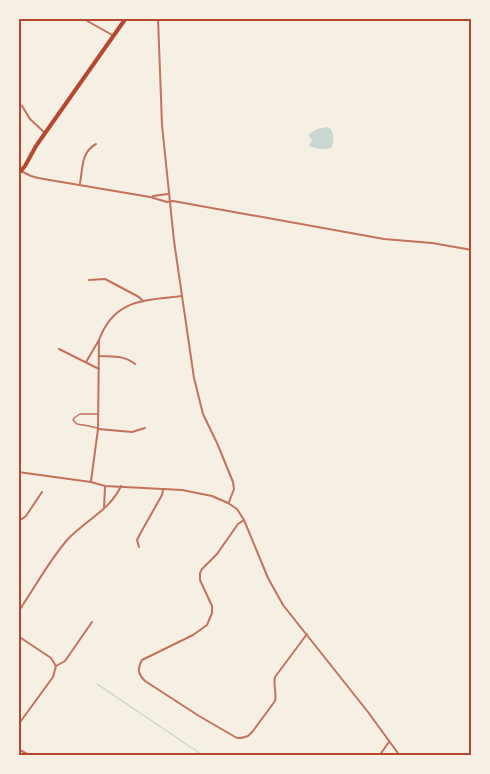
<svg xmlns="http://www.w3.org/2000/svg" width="490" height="774" font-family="Manrope,sans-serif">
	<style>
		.water { fill: #c9d6d2 }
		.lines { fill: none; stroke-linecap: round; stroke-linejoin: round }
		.stream { stroke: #c9d6d2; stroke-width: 1.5 }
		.service { stroke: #c5725c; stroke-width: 1.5 }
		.minor { stroke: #c5725c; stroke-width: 2 }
		.secondary { stroke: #b5482f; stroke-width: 4 }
		.neatline { fill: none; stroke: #b5482f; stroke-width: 2 }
	</style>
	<rect width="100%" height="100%" fill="#f6efe4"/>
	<path class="water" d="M 328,127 C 335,131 334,140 332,147 C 325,151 317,149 309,146 L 312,140 L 309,136 L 310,133 L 317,129 Z"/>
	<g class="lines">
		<path class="stream" d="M 97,684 L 204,756"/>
		<path class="service" d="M 97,428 L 89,426 L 77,424 L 73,420 L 74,418 L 80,414 L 98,414"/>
		<g class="minor">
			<path d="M 82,18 L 114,36"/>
			<path d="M 158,18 L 162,125 L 174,241 L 188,337 L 194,378 L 203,414 L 217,443 L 233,482 L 234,489 L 229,502"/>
			<path d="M 18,104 L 22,106 L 30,119 L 45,133"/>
			<path d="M 21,171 L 31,176 L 38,178 L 150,197 L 167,202 L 173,201 L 384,239 L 432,243 L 472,250"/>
			<path d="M 80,183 C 83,168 81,152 96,144"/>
			<path d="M 153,196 L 168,194"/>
			<path d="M 89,280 L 105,279 L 139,297 L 143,301"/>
			<path d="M 59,349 L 99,369"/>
			<path d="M 99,356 C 113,357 124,355 135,364"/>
			<path d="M 86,362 L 99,340"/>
			<path d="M 98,429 L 132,432 L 145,428"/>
			<path d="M 18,472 L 91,482 L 105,486 L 182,490 L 212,496 L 228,503 L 237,509 L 244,520 L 268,578 L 283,605 L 368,712 L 400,756"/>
			<path d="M 91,481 L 98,429 L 99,340 C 114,299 143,301 182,296"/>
			<path d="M 104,508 L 105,487"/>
			<path d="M 18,519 L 22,519 L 26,516 L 42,492"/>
			<path d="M 244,520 L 238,524 L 217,554 L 202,569 L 200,573 L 200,580 L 212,606 L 212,613 L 207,625 L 193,635 L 142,660 C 137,669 138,674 145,681 L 199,716 L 237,738 L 241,738 L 248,736 L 253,731 L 275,701 C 277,693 273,685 275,677 L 307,634"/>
			<path d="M 139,547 L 137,540 L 140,534 L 162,495 L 163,490"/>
			<path d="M 18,612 C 34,589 50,559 68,539 C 85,521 111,509 121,486"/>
			<path d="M 18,636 L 51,658 L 56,666 L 53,677 L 18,725"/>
			<path d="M 56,666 L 65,661 L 92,622"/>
			<path d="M 18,749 L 31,756"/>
			<path d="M 379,756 L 389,742"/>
		</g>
		<path class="secondary" d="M 18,174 L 25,166 L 36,146 L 126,18"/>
	</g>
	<rect width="490" height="774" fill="none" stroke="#f6efe4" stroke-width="39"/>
	<rect x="20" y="20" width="450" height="734" class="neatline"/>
</svg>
